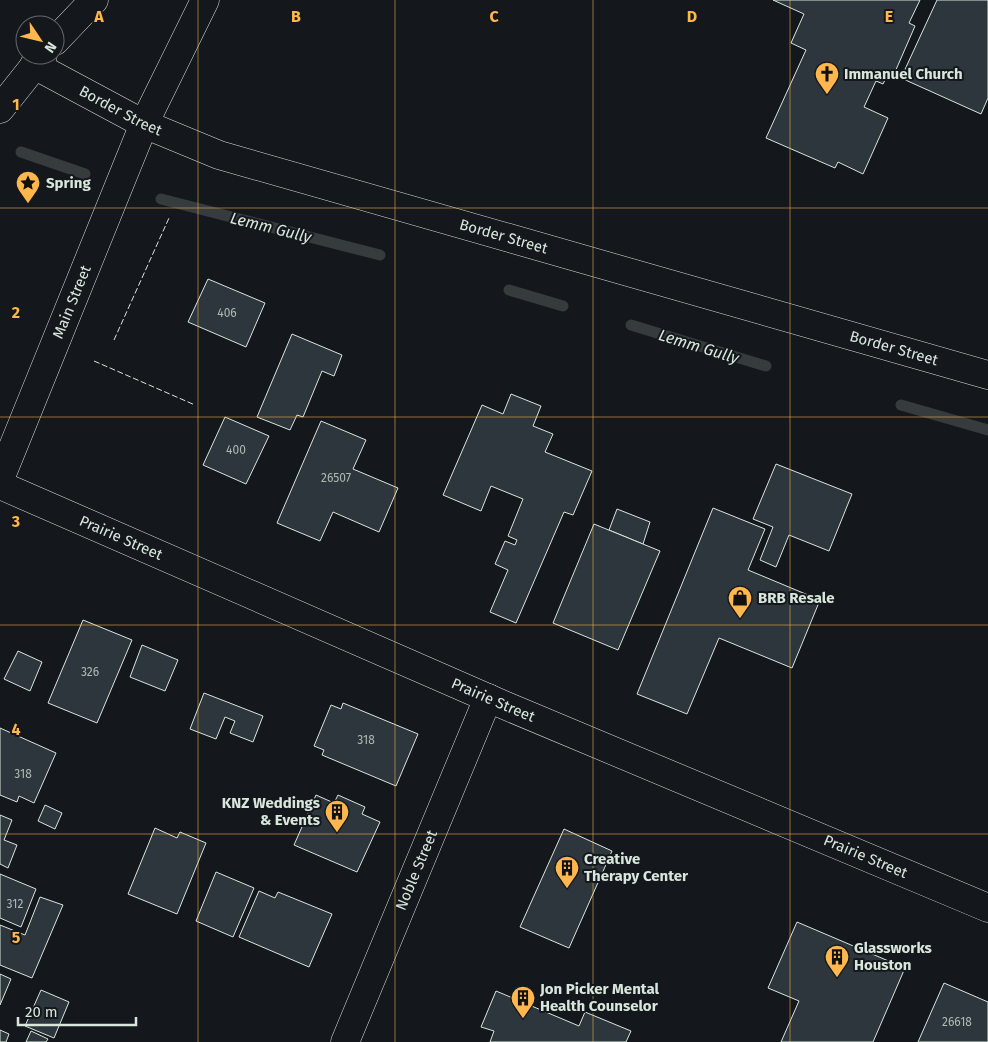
<svg xmlns="http://www.w3.org/2000/svg" width="988" height="1042" font-family="'Fira Sans',sans-serif">
	<style>
		.lines { fill: none; stroke-linecap: round; stroke-linejoin: round }
		.stream { stroke: #363b3e; stroke-width: 11 }
		.building { fill: #2c363c; stroke: #d8e6dc }
		.secondary-casing { stroke: #d8e6dc; stroke-width: 29 }
		.secondary { stroke: #14181c; stroke-width: 28 }
		.fence { stroke: #d8e6dc; stroke-width: 1; stroke-dasharray: 6 2.5; stroke-linecap: butt }
		.grid { fill: none; stroke: #ffb74d; stroke-width: 1; stroke-opacity: 0.55 }
		.labels { text-anchor: middle; stroke-width: 4; stroke-linejoin: round; paint-order: stroke }
		.number-label { font-size: 12px; fill: #adbab4 }
		.poi-label { font-size: 15px; font-weight: bold; fill: #d8e6dc; stroke: #14181c; text-anchor: start }
		.street-label { font-size: 15px; fill: #d8e6dc; stroke: #14181c }
		.water-label { font-size: 16px; font-style: italic; fill: #d8e6dc; stroke: #14181c }
		.grid-label { font-size: 16px; text-anchor: middle; font-weight: bold; fill: #ffb74d; stroke: #14181c; stroke-width: 4; stroke-linejoin: round; paint-order: stroke }
	</style>
	<rect width="100%" height="100%" fill="#14181c"/>
	<g class="lines">
		<g class="stream">
			<path d="M 21,152 L 85,174"/>
			<path d="M 161,199 L 380,255"/>
			<path d="M 509,290 L 563,306"/>
			<path d="M 631,325 L 766,366"/>
			<path d="M 901,405 L 988,430"/>
		</g>
	</g>
	<g class="building">
		<path d="M 773,0 L 920,0 L 909,23 L 915,26 L 895,72 L 890,70 L 883,84 L 876,81 L 864,107 L 888,118 L 863,174 L 838,162 L 835,168 L 766,138 L 806,50 L 791,43 L 804,14 Z"/>
		<path d="M 937,0 L 988,0 L 988,98 L 981,114 L 901,78 Z"/>
		<path d="M 208,279 L 265,303 L 246,347 L 188,322 Z"/>
		<path d="M 292,334 L 342,355 L 334,376 L 322,371 L 303,417 L 297,415 L 290,430 L 257,417 Z"/>
		<path d="M 511,394 L 541,406 L 533,426 L 553,434 L 545,452 L 592,471 L 573,515 L 564,512 L 516,623 L 490,612 L 508,570 L 495,564 L 505,541 L 515,545 L 517,540 L 508,536 L 523,499 L 491,486 L 481,511 L 443,495 L 482,405 L 503,414 Z"/>
		<path d="M 225,417 L 269,436 L 246,484 L 203,465 Z"/>
		<path d="M 321,421 L 366,440 L 353,469 L 398,488 L 379,532 L 333,512 L 320,541 L 277,523 Z"/>
		<path d="M 776,464 L 852,494 L 829,551 L 789,535 L 776,567 L 760,560 L 773,527 L 753,519 Z"/>
		<path d="M 713,508 L 765,529 L 748,570 L 820,600 L 792,668 L 719,638 L 687,714 L 637,694 Z"/>
		<path d="M 617,509 L 650,522 L 643,544 L 609,530 Z"/>
		<path d="M 594,524 L 660,551 L 618,650 L 553,623 Z"/>
		<path d="M 83,620 L 132,640 L 97,723 L 48,703 Z"/>
		<path d="M 142,645 L 178,660 L 165,691 L 130,677 Z"/>
		<path d="M 18,651 L 42,662 L 30,691 L 4,679 Z"/>
		<path d="M 204,693 L 263,716 L 253,742 L 230,733 L 235,721 L 225,717 L 216,739 L 190,729 Z"/>
		<path d="M 343,703 L 418,734 L 396,786 L 322,755 L 324,750 L 314,746 L 331,705 L 341,709 Z"/>
		<path d="M 0,728 L 56,753 L 34,803 L 19,796 L 17,802 L 0,795 Z"/>
		<path d="M 316,795 L 334,803 L 338,795 L 365,807 L 362,814 L 380,822 L 357,872 L 294,845 Z"/>
		<path d="M 45,805 L 62,813 L 55,829 L 38,821 Z"/>
		<path d="M 0,815 L 12,820 L 4,840 L 17,845 L 8,868 L 0,864 Z"/>
		<path d="M 155,828 L 177,838 L 180,832 L 206,843 L 177,914 L 128,894 Z"/>
		<path d="M 564,829 L 612,851 L 569,948 L 520,927 Z"/>
		<path d="M 216,872 L 254,888 L 233,937 L 196,921 Z"/>
		<path d="M 0,874 L 36,889 L 21,927 L 0,918 Z"/>
		<path d="M 259,891 L 275,898 L 278,892 L 332,914 L 309,967 L 239,937 Z"/>
		<path d="M 40,897 L 63,905 L 32,978 L 0,965 L 0,925 L 25,935 Z"/>
		<path d="M 797,922 L 905,968 L 873,1042 L 781,1042 L 799,1001 L 768,988 Z"/>
		<path d="M 0,974 L 11,979 L 0,1005 Z"/>
		<path d="M 944,983 L 988,1002 L 988,1042 L 918,1042 Z"/>
		<path d="M 41,990 L 69,1002 L 54,1038 L 25,1026 Z"/>
		<path d="M 496,991 L 579,1026 L 585,1012 L 631,1031 L 626,1042 L 490,1042 L 494,1031 L 481,1027 Z"/>
		<path d="M 0,1030 L 9,1034 L 6,1042 L 0,1042 Z"/>
		<path d="M 31,1031 L 48,1039 L 46,1042 L 26,1042 Z"/>
	</g>
	<g class="lines">
		<defs>
			<g id="secondary">
				<path d="M 55,41 L 94,0"/>
				<path id="s1" d="M 34,65 L 144,124 L 219,155 L 988,375"/>
				<path d="M 0,109 L 43,55"/>
				<path id="s2" d="M 0,479 L 144,124 L 205,0"/>
				<path id="s3" d="M 0,485 L 504,705 L 988,908"/>
				<path id="s4" d="M 345,1042 L 488,698"/>
			</g>
		</defs>
		<use href="#secondary" class="secondary-casing"/>
		<use href="#secondary" class="secondary"/>
		<g class="fence">
			<path d="M 114,340 L 169,218"/>
			<path d="M 94,361 L 195,405"/>
		</g>
	</g>
	<path class="grid" d="M 198,0 L 198,1042M 395,0 L 395,1042M 593,0 L 593,1042M 790,0 L 790,1042M 0,208 L 988,208M 0,417 L 988,417M 0,625 L 988,625M 0,834 L 988,834"/>
	<defs>
		<symbol id="church-pin" viewBox="-11 -11 22 30"><path d="M0 17L-7.5 6A9.5 9.5 0 1 1 7.5 6Z" fill="#ffb74d" stroke="#14181c"/><path d="M-1.2-6h2.4v3.5h3.3v2.4h-3.3V6h-2.4V-.1h-3.3v-2.4h3.3Z" fill="#111"/></symbol>
		<symbol id="sight-pin" viewBox="-11 -11 22 30"><path d="M0 17L-7.5 6A9.5 9.5 0 1 1 7.5 6Z" fill="#ffb74d" stroke="#14181c"/><path d="M0-6L1.8-2.2L6-1.7L2.9 1.2L3.7 5.4L0 3.3L-3.7 5.4L-2.9 1.2L-6-1.7L-1.8-2.2Z" fill="#111"/></symbol>
		<symbol id="shop-pin" viewBox="-11 -11 22 30"><path d="M0 17L-7.5 6A9.5 9.5 0 1 1 7.5 6Z" fill="#ffb74d" stroke="#14181c"/><path d="M-5-2.5h2.3a2.7 3.5 0 0 1 5.4 0H5L5.5 6h-11ZM-1.5-2.5h3a1.5 2.3 0 0 0-3 0Z" fill="#111"/></symbol>
		<symbol id="building-pin" viewBox="-11 -11 22 30"><path d="M0 17L-7.5 6A9.5 9.5 0 1 1 7.5 6Z" fill="#ffb74d" stroke="#14181c"/><path d="M-4-6H4V6H1V3H-1V6H-4ZM-2.5-4.3h1.7v1.8h-1.7ZM.8-4.3h1.7v1.8H.8ZM-2.5-1h1.7V.8h-1.7ZM.8-1h1.7V.8H.8Z" fill="#111"/></symbol>
	</defs>
	<g fill-rule="evenodd">
		<use href="#church-pin" x="813" y="60" width="28" height="38"/>
		<use href="#sight-pin" x="14" y="169" width="28" height="38"/>
		<use href="#shop-pin" x="726" y="584" width="28" height="38"/>
		<use href="#building-pin" x="323" y="798" width="28" height="38"/>
		<use href="#building-pin" x="553" y="854" width="28" height="38"/>
		<use href="#building-pin" x="823" y="943" width="28" height="38"/>
		<use href="#building-pin" x="509" y="984" width="28" height="38"/>
	</g>
	<g class="labels">
		<g class="number-label">
			<text x="227" y="317">406</text>
			<text x="236" y="454">400</text>
			<text x="336" y="482">26507</text>
			<text x="90" y="676">326</text>
			<text x="366" y="744">318</text>
			<text x="23" y="778">318</text>
			<text x="15" y="908">312</text>
			<text x="957" y="1026">26618</text>
		</g>
		<g class="poi-label">
			<text x="844" y="79">Immanuel Church</text>
			<text x="46" y="188">Spring</text>
			<text x="758" y="603">BRB Resale</text>
			<text x="320" y="808" text-anchor="end">KNZ Weddings<tspan x="320" dy="17">&amp; Events</tspan></text>
			<text x="584" y="864">Creative<tspan x="584" dy="17">Therapy Center</tspan></text>
			<text x="854" y="953">Glassworks<tspan x="854" dy="17">Houston</tspan></text>
			<text x="540" y="994">Jon Picker Mental<tspan x="540" dy="17">Health Counselor</tspan></text>
		</g>
		<g class="street-label">
			<text dy="5" stroke="none"><textPath href="#s1" startOffset="98">Border Street</textPath></text>
			<text dy="5" stroke="none"><textPath href="#s1" startOffset="502">Border Street</textPath></text>
			<text dy="5" stroke="none"><textPath href="#s2" startOffset="191">Main Street</textPath></text>
			<text dy="5" stroke="none"><textPath href="#s1" startOffset="908">Border Street</textPath></text>
			<text dy="5" stroke="none"><textPath href="#s3" startOffset="132">Prairie Street</textPath></text>
			<text dy="5" stroke="none"><textPath href="#s3" startOffset="538">Prairie Street</textPath></text>
			<text dy="5" stroke="none"><textPath href="#s3" startOffset="942">Prairie Street</textPath></text>
			<text dy="5" stroke="none"><textPath href="#s4" startOffset="186">Noble Street</textPath></text>
		</g>
		<g class="water-label">
			<text transform="translate(271 227) rotate(14)" y="6">Lemm Gully</text>
			<text transform="translate(699 346) rotate(17)" y="6">Lemm Gully</text>
		</g>
	</g>
	<g class="grid-label">
		<text x="99" y="22">A</text>
		<text x="296" y="22">B</text>
		<text x="494" y="22">C</text>
		<text x="692" y="22">D</text>
		<text x="889" y="22">E</text>
		<text x="16" y="110">1</text>
		<text x="16" y="318">2</text>
		<text x="16" y="527">3</text>
		<text x="16" y="735">4</text>
		<text x="16" y="943">5</text>
	</g>
	<g transform="translate(40 40) rotate(125)"><circle r="24" fill="#14181c" stroke="#626a69"/>
	<path d="M0-4L9 19L0 12L-9 19Z" fill="#ffb74d"/>
	<text y="-8" font-size="14" font-weight="bold" text-anchor="middle" fill="#d8e6dc">N</text>
	</g>
	<path d="M18 1017v8h118v-8" fill="none" stroke="#d8e6dc" stroke-width="2.5"/>
	<text x="25" y="1017" font-size="15" fill="#d8e6dc" stroke="#14181c" stroke-width="4" paint-order="stroke">20 m</text>
</svg>
